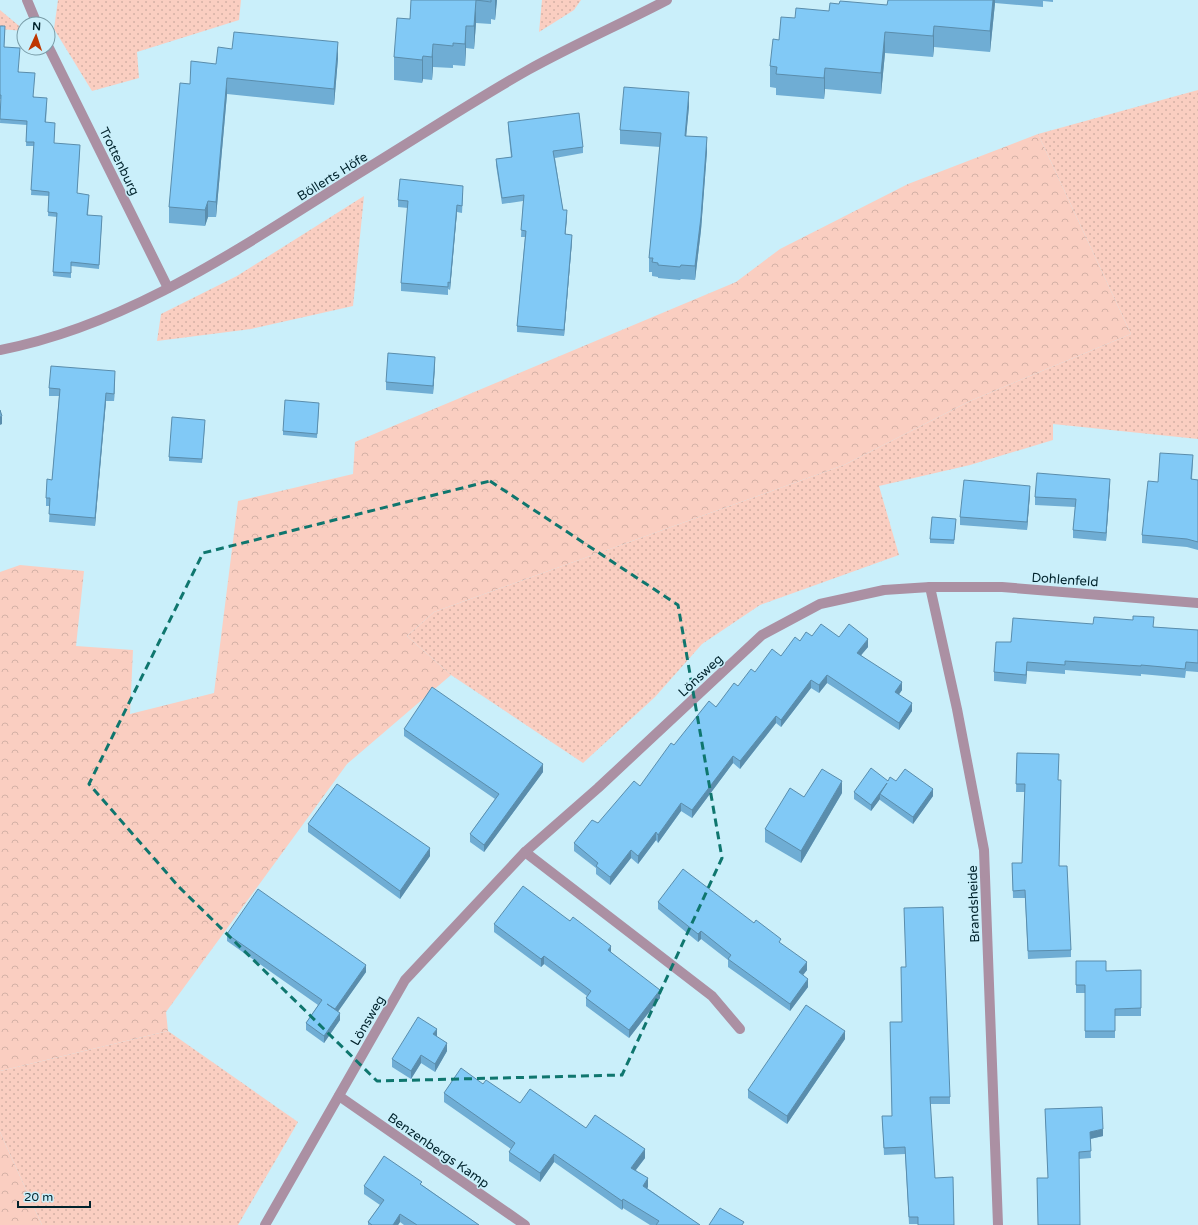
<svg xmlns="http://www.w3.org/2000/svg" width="1198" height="1225" font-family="'Varela Round',sans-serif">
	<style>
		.grass { fill: url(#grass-dots) }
		.forest { fill: url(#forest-crowns) }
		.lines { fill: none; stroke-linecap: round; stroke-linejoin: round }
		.minor { stroke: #ab90a3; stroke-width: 10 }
		.wall { fill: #6fadd4 }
		.shaded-wall { fill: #5a8dac }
		.building { fill: #81c9f6; stroke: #5a8dac }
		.marked { fill: none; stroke: #0f766e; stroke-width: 3; stroke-dasharray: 8 5; stroke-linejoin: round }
		.labels { text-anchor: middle; stroke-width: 3; stroke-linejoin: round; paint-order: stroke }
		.street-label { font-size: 13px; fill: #01232c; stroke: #caeffa }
	</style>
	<defs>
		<pattern id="grass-dots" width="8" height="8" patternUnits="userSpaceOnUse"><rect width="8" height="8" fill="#facec1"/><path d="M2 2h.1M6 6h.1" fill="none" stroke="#d4b1a6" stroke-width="1.8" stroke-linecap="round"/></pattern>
		<pattern id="forest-crowns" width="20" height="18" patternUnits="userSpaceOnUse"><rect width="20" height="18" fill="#facec1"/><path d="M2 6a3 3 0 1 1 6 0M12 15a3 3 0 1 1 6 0" fill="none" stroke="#d4b1a6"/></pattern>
	</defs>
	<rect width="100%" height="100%" fill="#caeffa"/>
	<g class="grass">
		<path d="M 58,0 L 241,0 L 239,20 L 137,52 L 139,78 L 92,91 L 54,29 Z"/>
		<path d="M 542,0 L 581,0 L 574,10 L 539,32 Z"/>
		<path d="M 0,10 L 24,30 L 24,31 L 0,29 Z"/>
		<path d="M 1198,90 L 1198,439 L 1053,424 L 1053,440 L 970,465 L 879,486 L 899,555 L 760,605 L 702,644 L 655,697 L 583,763 L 451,675 L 407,636 L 434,612 L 844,465 L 970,401 L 1131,334 L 1038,134 Z"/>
		<path d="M 364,196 L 353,306 L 251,329 L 157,341 L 161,314 L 237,276 Z"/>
		<path d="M 168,1031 L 298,1122 L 238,1225 L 42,1225 L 0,1132 L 0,1071 Z"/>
	</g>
	<g class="forest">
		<path d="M 1038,134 L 1131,334 L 970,401 L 844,465 L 434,612 L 407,636 L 451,675 L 347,764 L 166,1012 L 168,1031 L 0,1071 L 0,572 L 20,565 L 84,571 L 76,646 L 133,650 L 130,714 L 214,693 L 238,501 L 353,474 L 355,442 L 736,282 L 780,249 L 908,184 Z"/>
		<path d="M 0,1132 L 42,1225 L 0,1225 Z"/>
	</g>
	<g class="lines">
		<g class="minor">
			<path d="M 27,0 L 37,24"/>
			<path d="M 48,46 L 168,288"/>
			<path d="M 0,350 C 135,324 251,240 366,169 C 420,136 473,101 528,70 C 573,45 621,24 667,0"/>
			<path d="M 930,587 L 957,709 L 984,850 L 998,1225"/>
			<path d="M 525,852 L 712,996 L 740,1029"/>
			<path d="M 339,1096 L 525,1225"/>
			<path d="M 265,1225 L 405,980 L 525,852 L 598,788 L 762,635 L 820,604 L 884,590 L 930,587 L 1002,587 L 1198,603"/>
		</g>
	</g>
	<g class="wall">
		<path d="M 411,0 L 497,0 L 495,20 L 491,19 L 491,24 L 476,23 L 474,49 L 466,48 L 465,66 L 453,65 L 453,68 L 433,67 L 432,80 L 423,79 L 422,83 L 394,80 L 394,57 L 410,19 Z"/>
		<path d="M 888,0 L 1053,0 L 1053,2 L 1043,1 L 1043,7 L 995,3 L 990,52 L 934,47 L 933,57 L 885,53 L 881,94 L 825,89 L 824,99 L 776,95 L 776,88 L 770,87 L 770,66 L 779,40 L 795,18 L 829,11 L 839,4 L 887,5 Z"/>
		<path d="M 0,26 L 5,30 L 4,47 L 34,97 L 47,102 L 46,122 L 54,143 L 80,149 L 77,193 L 89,199 L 88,215 L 102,220 L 99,269 L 71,266 L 71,278 L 53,276 L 57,217 L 48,216 L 49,196 L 31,195 L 34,146 L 26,146 L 27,125 L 0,123 L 1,99 L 0,99 Z"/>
		<path d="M 338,58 L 334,105 L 227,94 L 216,217 L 208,217 L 205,226 L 169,223 L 169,207 L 190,84 L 216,64 Z"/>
		<path d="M 689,106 L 686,136 L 707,151 L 701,230 L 695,280 L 681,279 L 680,280 L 658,278 L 658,277 L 652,276 L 652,272 L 649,272 L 649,258 L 660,147 L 620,144 L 620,130 Z"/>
		<path d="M 508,122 L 583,147 L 583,153 L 555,158 L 563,210 L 567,217 L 565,234 L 572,241 L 564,336 L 517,332 L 517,326 L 525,237 L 521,237 L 523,201 L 502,204 L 496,165 L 496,159 L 511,157 L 508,128 Z"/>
		<path d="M 463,193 L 462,213 L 457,212 L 450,290 L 448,289 L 448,295 L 401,291 L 401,283 L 408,208 L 398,207 L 398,200 Z"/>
		<path d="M 435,365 L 433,394 L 386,390 L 386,382 Z"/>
		<path d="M 115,379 L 114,401 L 106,401 L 95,526 L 49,522 L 50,506 L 46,506 L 46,498 L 52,480 L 59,396 L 49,396 L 49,388 Z"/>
		<path d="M 319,407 L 317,438 L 283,435 L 283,431 Z"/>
		<path d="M 205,424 L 202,463 L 169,461 L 169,457 Z"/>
		<path d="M 1193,462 L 1192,479 L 1198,480 L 1198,550 L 1187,547 L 1142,543 L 1142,535 L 1158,482 Z"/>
		<path d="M 1110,487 L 1106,541 L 1073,538 L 1073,530 L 1075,507 L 1035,505 L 1035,497 Z"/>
		<path d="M 1030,494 L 1027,530 L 960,525 L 960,517 Z"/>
		<path d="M 956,523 L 954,544 L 930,543 L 930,539 Z"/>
		<path d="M 1093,624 L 1154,627 L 1198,630 L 1198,672 L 1186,671 L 1185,678 L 1141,674 L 1141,676 L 1065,670 L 1065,674 L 1027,671 L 1026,684 L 994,681 L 994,672 L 1011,642 Z"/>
		<path d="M 812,636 L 839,637 L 868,647 L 861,655 L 902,690 L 899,694 L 912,711 L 899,730 L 827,683 L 819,693 L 811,688 L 781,727 L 776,723 L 740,769 L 733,763 L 692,818 L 681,811 L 658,843 L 656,840 L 638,864 L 631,858 L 610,885 L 596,874 L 596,868 L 574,851 L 574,843 L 598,823 L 640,786 L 674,745 L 738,686 L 755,672 L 781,656 L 800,641 Z"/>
		<path d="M 404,729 L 543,772 L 484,852 L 470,842 L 470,834 L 495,799 L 404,736 Z"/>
		<path d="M 1017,753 L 1058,780 L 1059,866 L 1071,950 L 1071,957 L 1028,959 L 1025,898 L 1013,898 L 1012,863 L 1022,863 L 1025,792 L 1016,792 Z"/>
		<path d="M 888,781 L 896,781 L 933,796 L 913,824 L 880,800 L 880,799 L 871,811 L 854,799 L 854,792 Z"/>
		<path d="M 842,793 L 801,863 L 765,842 L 765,829 Z"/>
		<path d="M 308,824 L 430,856 L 400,899 L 308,832 Z"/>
		<path d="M 658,902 L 754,923 L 781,944 L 807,970 L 803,975 L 808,987 L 790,1011 L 728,967 L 728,960 L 701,939 L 698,942 L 658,909 Z"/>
		<path d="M 494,924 L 611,952 L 660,998 L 629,1038 L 586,1006 L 586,998 L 587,996 L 544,964 L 541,967 L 494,932 Z"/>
		<path d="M 227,934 L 366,972 L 338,1011 L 340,1020 L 324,1043 L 306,1030 L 306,1023 L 318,1005 L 227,941 Z"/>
		<path d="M 1076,961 L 1106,971 L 1141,970 L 1141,1016 L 1115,1016 L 1115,1038 L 1085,1038 L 1085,993 L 1076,993 Z"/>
		<path d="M 890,1022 L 950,1097 L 950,1104 L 931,1104 L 918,1224 L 909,1224 L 905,1154 L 884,1155 L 882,1116 L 892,1116 Z"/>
		<path d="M 437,1037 L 447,1051 L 435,1072 L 421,1063 L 411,1079 L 392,1067 L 392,1059 Z"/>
		<path d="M 845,1039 L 787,1124 L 748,1098 L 748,1090 Z"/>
		<path d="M 483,1084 L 520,1103 L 586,1128 L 645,1158 L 636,1170 L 648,1187 L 647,1188 L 700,1225 L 650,1225 L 623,1208 L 622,1210 L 554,1162 L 540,1182 L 509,1161 L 509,1152 L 511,1149 L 444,1102 L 444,1093 Z"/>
		<path d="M 1045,1109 L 1103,1136 L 1090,1139 L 1091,1158 L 1079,1159 L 1048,1178 Z"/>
		<path d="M 422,1185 L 479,1225 L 404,1225 L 400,1222 L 398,1225 L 368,1225 L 368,1222 L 380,1205 L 364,1194 L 364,1186 Z"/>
	</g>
	<g class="shaded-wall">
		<path d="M 476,0 L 476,23 L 474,49 L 474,26 Z"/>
		<path d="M 495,0 L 497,0 L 495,20 Z"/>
		<path d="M 993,0 L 995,0 L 995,3 L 990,52 L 990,31 Z"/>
		<path d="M 466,26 L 466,48 L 465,66 L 465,44 Z"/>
		<path d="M 934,26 L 934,47 L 933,57 L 933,36 Z"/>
		<path d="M 885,32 L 885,53 L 881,94 L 881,73 Z"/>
		<path d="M 338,42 L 338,58 L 334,105 L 334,89 Z"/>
		<path d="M 433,44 L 433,67 L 432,80 L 432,57 Z"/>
		<path d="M 423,56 L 423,79 L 422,83 L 422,60 Z"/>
		<path d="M 825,68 L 825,89 L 824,99 L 824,78 Z"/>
		<path d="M 227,78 L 227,94 L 216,217 L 216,202 Z"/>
		<path d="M 689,92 L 689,106 L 685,149 L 685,136 Z"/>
		<path d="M 707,137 L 707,151 L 701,230 L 695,280 L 695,266 Z"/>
		<path d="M 208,201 L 208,217 L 205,226 L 205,210 Z"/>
		<path d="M 457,205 L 457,212 L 450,290 L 450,283 Z"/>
		<path d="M 567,210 L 567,217 L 565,240 L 565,234 Z"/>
		<path d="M 572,235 L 572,241 L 564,336 L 564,330 Z"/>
		<path d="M 435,357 L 435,365 L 433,394 L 433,386 Z"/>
		<path d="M 115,371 L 115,379 L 114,401 L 114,394 Z"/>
		<path d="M 106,393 L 106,401 L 95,526 L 95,518 Z"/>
		<path d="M 2,416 L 2,424 L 0,425 L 0,417 Z"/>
		<path d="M 1110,479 L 1110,487 L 1106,541 L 1106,533 Z"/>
		<path d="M 1030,486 L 1030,494 L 1027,530 L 1027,522 Z"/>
		<path d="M 868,639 L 868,647 L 857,660 L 857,653 Z"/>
		<path d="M 1027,662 L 1027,671 L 1026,684 L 1026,675 Z"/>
		<path d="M 827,675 L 827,683 L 819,693 L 819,685 Z"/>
		<path d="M 811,680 L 811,688 L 781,727 L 781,720 Z"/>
		<path d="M 902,682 L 902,690 L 895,700 L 895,692 Z"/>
		<path d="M 912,703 L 912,711 L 899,730 L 899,723 Z"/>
		<path d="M 776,716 L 776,723 L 740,769 L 740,761 Z"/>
		<path d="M 733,756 L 733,763 L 692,818 L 692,810 Z"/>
		<path d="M 543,764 L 543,772 L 484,852 L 484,845 Z"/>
		<path d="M 842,781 L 842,793 L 801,863 L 801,851 Z"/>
		<path d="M 887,783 L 880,794 L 880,799 L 871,811 L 871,805 Z"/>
		<path d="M 933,789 L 933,796 L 913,824 L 913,817 Z"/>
		<path d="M 681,803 L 681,811 L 658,843 L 658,835 Z"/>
		<path d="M 656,832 L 656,840 L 638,864 L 638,856 Z"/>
		<path d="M 430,848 L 430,856 L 400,899 L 400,891 Z"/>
		<path d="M 631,850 L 631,858 L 610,885 L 610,877 Z"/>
		<path d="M 701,931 L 701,939 L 698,942 L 698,934 Z"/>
		<path d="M 611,946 L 611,954 L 608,950 Z"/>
		<path d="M 544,956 L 544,964 L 541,967 L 541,959 Z"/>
		<path d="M 807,962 L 807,970 L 799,980 L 799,972 Z"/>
		<path d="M 366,965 L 366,972 L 335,1016 L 335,1009 Z"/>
		<path d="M 808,979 L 808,987 L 790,1011 L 790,1004 Z"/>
		<path d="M 660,990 L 660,998 L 629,1038 L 629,1030 Z"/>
		<path d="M 340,1013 L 340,1020 L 324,1043 L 324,1036 Z"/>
		<path d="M 437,1029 L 437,1037 L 433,1034 Z"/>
		<path d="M 845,1031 L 845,1039 L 787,1124 L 787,1116 Z"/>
		<path d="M 447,1043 L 447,1051 L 435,1072 L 435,1064 Z"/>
		<path d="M 421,1055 L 421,1063 L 411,1079 L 411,1071 Z"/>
		<path d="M 1103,1129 L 1103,1136 L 1090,1139 L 1090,1132 Z"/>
		<path d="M 645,1149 L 645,1158 L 631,1176 L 631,1168 Z"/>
		<path d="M 554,1154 L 554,1162 L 540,1182 L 540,1173 Z"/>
		<path d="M 648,1178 L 648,1187 L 643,1195 L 643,1186 Z"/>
		<path d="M 623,1199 L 623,1208 L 622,1210 L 622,1201 Z"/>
		<path d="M 400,1214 L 400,1222 L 398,1225 L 393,1225 Z"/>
	</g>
	<g class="building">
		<path d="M 411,0 L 491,0 L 491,2 L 476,0 L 474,26 L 466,26 L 465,44 L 453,43 L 453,46 L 433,44 L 432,57 L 423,56 L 422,60 L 394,57 L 397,18 L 410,19 Z"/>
		<path d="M 888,0 L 993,0 L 990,31 L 934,26 L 933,36 L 885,32 L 881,73 L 825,68 L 824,78 L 776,74 L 777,67 L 770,66 L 773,39 L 779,40 L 781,17 L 795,18 L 796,8 L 829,11 L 830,3 L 839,4 L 840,1 L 887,5 Z"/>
		<path d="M 0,26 L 5,26 L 4,47 L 20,48 L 18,72 L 35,73 L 33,97 L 47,98 L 45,122 L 55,123 L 54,143 L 80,145 L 77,193 L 89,195 L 87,215 L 102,216 L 99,265 L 71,262 L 71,273 L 53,272 L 57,213 L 48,212 L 49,192 L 31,190 L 34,142 L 26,142 L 27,121 L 0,119 L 1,95 L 0,95 Z"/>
		<path d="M 234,32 L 338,42 L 334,89 L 227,78 L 216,202 L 208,201 L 205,210 L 169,207 L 180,83 L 190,84 L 191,61 L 216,64 L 218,47 L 232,49 Z"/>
		<path d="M 624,87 L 689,92 L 685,136 L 707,137 L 701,217 L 695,266 L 681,265 L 680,267 L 658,265 L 658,263 L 652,262 L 653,258 L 649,258 L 661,133 L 620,130 Z"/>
		<path d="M 579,113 L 583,147 L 553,151 L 563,210 L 567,210 L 565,234 L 572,235 L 564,330 L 517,326 L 526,231 L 521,230 L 524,195 L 502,198 L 496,159 L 512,157 L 508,122 Z"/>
		<path d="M 400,179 L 463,186 L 462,206 L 457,205 L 450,283 L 448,282 L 448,287 L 401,283 L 408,201 L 398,200 Z"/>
		<path d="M 388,353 L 435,357 L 433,386 L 386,382 Z"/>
		<path d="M 51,366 L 115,371 L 114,394 L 106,393 L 95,518 L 49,514 L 50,498 L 46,498 L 47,479 L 52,480 L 60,389 L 49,388 Z"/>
		<path d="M 285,400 L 319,403 L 317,434 L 283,431 Z"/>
		<path d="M 0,410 L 2,416 L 0,417 Z"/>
		<path d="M 172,417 L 205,420 L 202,459 L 169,457 Z"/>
		<path d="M 1160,453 L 1193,455 L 1191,479 L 1198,480 L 1198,542 L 1187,539 L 1142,535 L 1148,481 L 1158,482 Z"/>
		<path d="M 1037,473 L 1110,479 L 1106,533 L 1073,530 L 1076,499 L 1035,497 Z"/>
		<path d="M 964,480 L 1030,486 L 1027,522 L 960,517 Z"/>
		<path d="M 932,517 L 956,519 L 954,540 L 930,539 Z"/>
		<path d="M 1133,616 L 1154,617 L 1153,627 L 1198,630 L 1198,663 L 1186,662 L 1185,669 L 1141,665 L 1141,666 L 1065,661 L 1065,665 L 1027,662 L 1026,675 L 994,672 L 996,642 L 1011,642 L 1013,618 L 1093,624 L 1094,617 L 1133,620 Z"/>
		<path d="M 821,624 L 839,637 L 849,624 L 868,639 L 857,653 L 902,682 L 895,692 L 912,703 L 899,723 L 827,675 L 819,685 L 811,680 L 781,720 L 776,716 L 740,761 L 733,756 L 692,810 L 681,803 L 658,835 L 656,832 L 638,856 L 631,850 L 610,877 L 596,866 L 598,863 L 574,843 L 592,820 L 598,823 L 634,781 L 640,786 L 671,743 L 674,745 L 709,701 L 716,707 L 734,683 L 738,686 L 751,669 L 755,672 L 772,649 L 781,656 L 795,637 L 800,641 L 806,632 L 812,636 Z"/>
		<path d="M 432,687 L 543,764 L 484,845 L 470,834 L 499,794 L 404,729 Z"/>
		<path d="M 1017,753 L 1059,754 L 1058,780 L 1061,780 L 1059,866 L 1067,866 L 1071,950 L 1028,951 L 1025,890 L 1013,891 L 1012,863 L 1022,863 L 1025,784 L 1016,784 Z"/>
		<path d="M 871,768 L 888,781 L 890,777 L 896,781 L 905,769 L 933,789 L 913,817 L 880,794 L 887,783 L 871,805 L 854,792 Z"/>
		<path d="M 822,769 L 842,781 L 801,851 L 765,829 L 790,788 L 804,797 Z"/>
		<path d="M 337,784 L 430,848 L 400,891 L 308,824 Z"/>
		<path d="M 683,869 L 754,923 L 756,920 L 781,939 L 779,942 L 807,962 L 799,972 L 808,979 L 790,1004 L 728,959 L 731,955 L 701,931 L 698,934 L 658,902 Z"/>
		<path d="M 523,886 L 570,921 L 573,917 L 611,946 L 608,950 L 660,990 L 629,1030 L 586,998 L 591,991 L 544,956 L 541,959 L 494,924 Z"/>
		<path d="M 258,889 L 366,965 L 335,1009 L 327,1004 L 340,1013 L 324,1036 L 306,1023 L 322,1000 L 227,934 Z"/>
		<path d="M 943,907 L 950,1097 L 930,1097 L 935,1178 L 953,1177 L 954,1225 L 918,1225 L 918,1217 L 909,1217 L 905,1147 L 884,1148 L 882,1116 L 892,1116 L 890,1022 L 902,1022 L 901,967 L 906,967 L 904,908 Z"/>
		<path d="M 1076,961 L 1106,961 L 1106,971 L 1141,970 L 1141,1008 L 1115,1009 L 1115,1031 L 1085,1031 L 1085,985 L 1076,985 Z"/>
		<path d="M 806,1005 L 845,1031 L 787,1116 L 748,1090 Z"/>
		<path d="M 418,1017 L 437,1029 L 433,1034 L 447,1043 L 435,1064 L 421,1055 L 411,1071 L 392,1059 Z"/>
		<path d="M 461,1068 L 483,1084 L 486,1080 L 520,1103 L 530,1089 L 586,1128 L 595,1115 L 645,1149 L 631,1168 L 648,1178 L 643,1186 L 700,1225 L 656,1225 L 659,1221 L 623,1199 L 622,1201 L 554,1154 L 540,1173 L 509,1152 L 515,1143 L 444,1093 Z"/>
		<path d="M 1102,1107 L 1103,1129 L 1090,1132 L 1091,1151 L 1079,1152 L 1080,1225 L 1038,1225 L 1037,1178 L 1048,1178 L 1045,1109 Z"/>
		<path d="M 384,1156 L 422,1182 L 420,1184 L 479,1225 L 417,1225 L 400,1214 L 393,1225 L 372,1225 L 368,1222 L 384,1200 L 364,1186 Z"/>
		<path d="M 720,1208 L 744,1222 L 742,1225 L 709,1225 Z"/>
	</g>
	<path class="marked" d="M 490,481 L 678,605 L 722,858 L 622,1075 L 377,1081 L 179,887 L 89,784 L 203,553 Z"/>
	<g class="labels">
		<g class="street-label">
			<text transform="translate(120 161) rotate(64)" y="5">Trottenburg</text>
			<text transform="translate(332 176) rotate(-32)" y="5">Böllerts Höfe</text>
			<text transform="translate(1065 579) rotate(4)" y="5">Dohlenfeld</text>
			<text transform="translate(700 675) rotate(-43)" y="5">Lönsweg</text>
			<text transform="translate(973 904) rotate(-92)" y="5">Brandsheide</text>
			<text transform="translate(367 1020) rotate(-60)" y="5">Lönsweg</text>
			<text transform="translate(439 1150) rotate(35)" y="5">Benzenbergs Kamp</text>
		</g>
	</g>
	<g transform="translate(36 36) rotate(3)"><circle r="19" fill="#caeffa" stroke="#7a9da8"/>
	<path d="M0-3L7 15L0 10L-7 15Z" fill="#be3600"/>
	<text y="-6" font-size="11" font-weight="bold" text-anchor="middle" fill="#01232c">N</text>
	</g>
	<path d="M18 1201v6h72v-6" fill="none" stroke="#01232c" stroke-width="2"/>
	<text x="24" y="1201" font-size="12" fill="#01232c" stroke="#caeffa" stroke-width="3" paint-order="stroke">20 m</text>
</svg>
